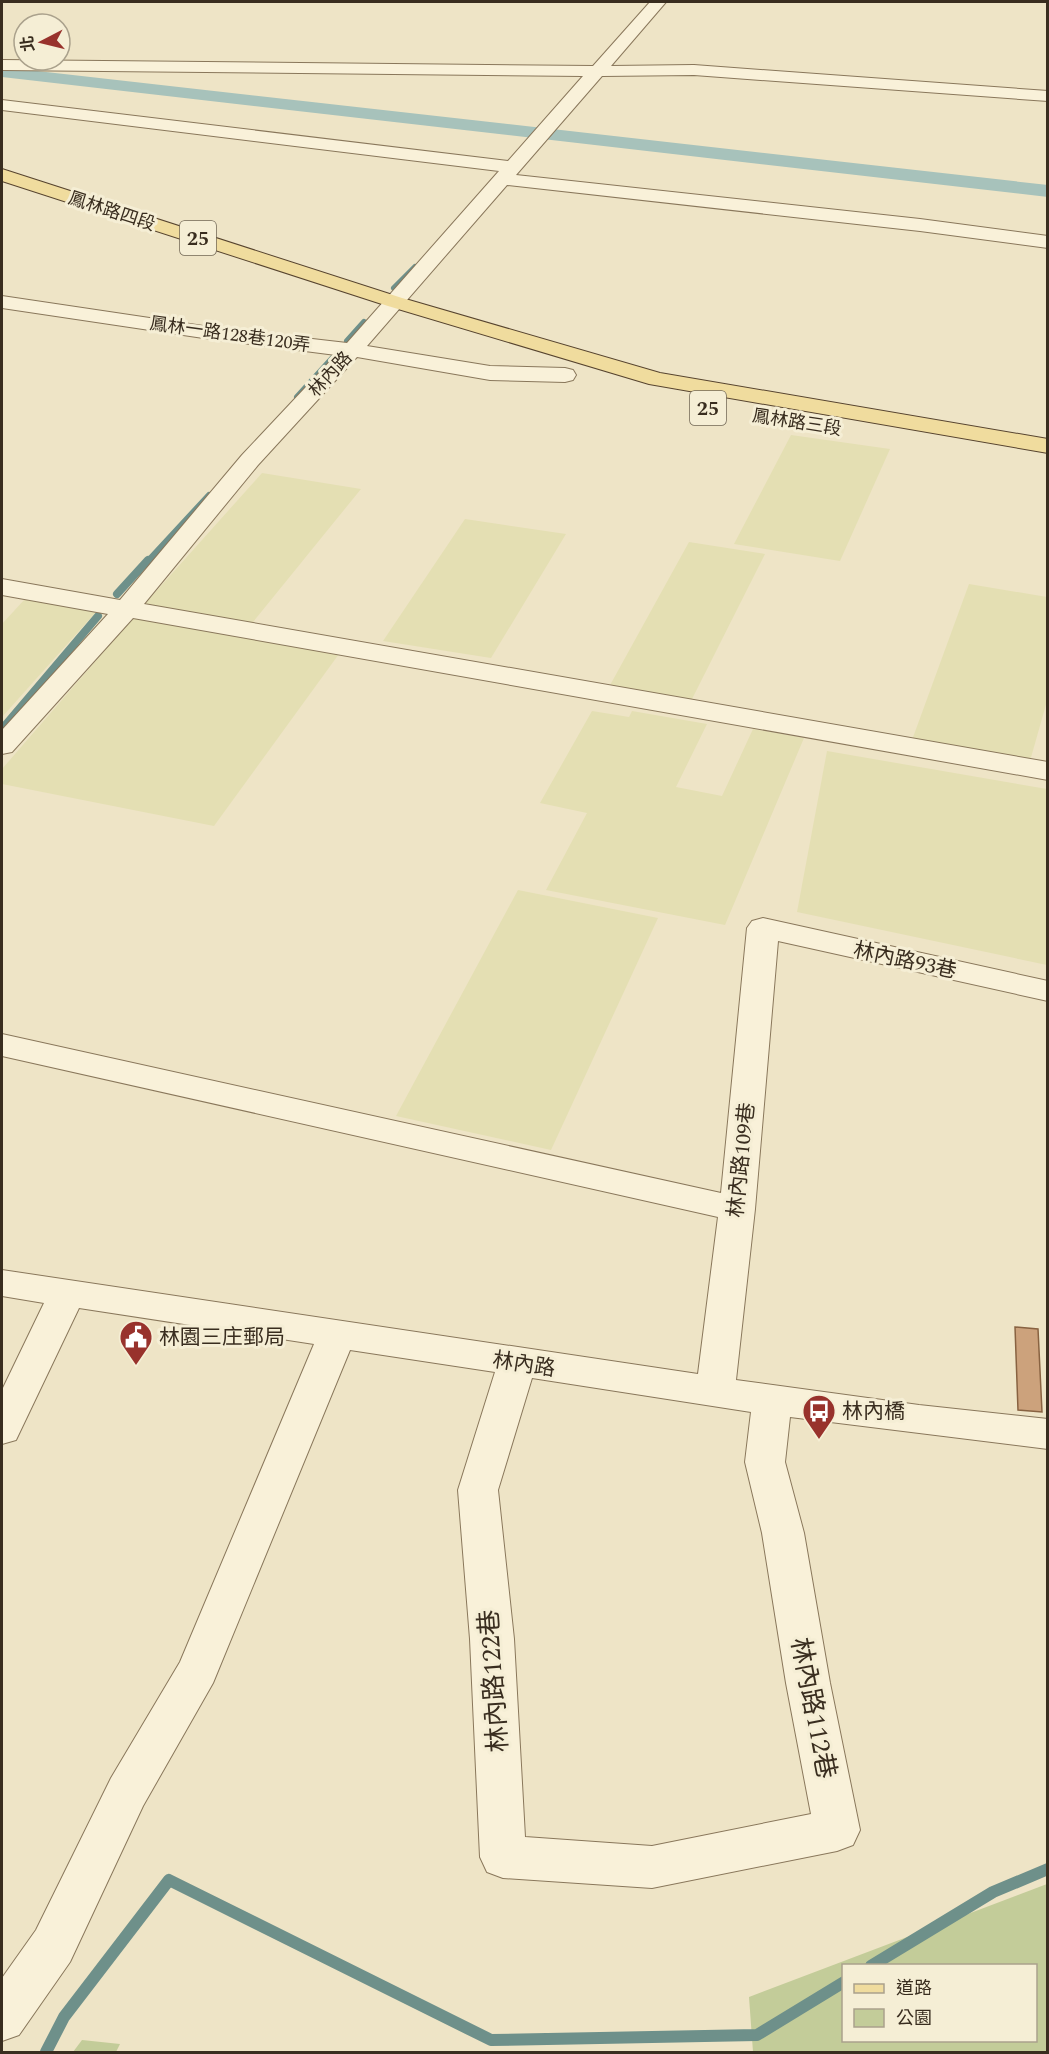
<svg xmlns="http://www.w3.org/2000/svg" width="1049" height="2054" font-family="Spectral,'Noto Sans TC',serif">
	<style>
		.farmland { fill: #e4dfb3 }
		.green { fill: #c3cc99; fill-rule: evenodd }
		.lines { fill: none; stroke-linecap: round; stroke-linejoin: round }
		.stream-far2 { stroke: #6e908a; stroke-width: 6 }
		.stream-far1 { stroke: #6e908a; stroke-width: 8 }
		.stream { stroke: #6e908a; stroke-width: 12 }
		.canal { fill: #a7c2bb; fill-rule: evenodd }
		.building { fill: #cca27c; stroke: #886241; stroke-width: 1.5 }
		.minor-casing { stroke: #89775b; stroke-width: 2 }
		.major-casing { stroke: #57442f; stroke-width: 2 }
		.minor { fill: #f9f1d9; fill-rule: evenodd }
		.major { fill: #f0dc9e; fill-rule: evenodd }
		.labels { text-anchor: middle; stroke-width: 6; stroke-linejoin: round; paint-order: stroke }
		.far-street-label { font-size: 18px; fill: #392d1f; stroke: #f5eed5 }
		.shield { fill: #f5eed5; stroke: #716756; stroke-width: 1.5 }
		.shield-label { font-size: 20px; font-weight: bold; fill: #392d1f }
		.street-label { font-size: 21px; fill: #392d1f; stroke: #f5eed5 }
		.poi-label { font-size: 21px; fill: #392d1f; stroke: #f5eed5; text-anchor: start }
		.near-street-label { font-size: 26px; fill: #392d1f; stroke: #f5eed5 }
	</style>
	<rect width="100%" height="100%" fill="#eee4c6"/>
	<g class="farmland">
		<path d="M 791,435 L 890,449 L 840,561 L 734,544 Z"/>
		<path d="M 262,473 L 361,489 L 249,627 L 142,607 Z"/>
		<path d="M 465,519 L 566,534 L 491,658 L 383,641 Z"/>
		<path d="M 689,542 L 765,554 L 691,701 L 609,687 Z"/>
		<path d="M 969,584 L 1047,597 L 1047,701 L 1030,761 L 912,740 Z"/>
		<path d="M 25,599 L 96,612 L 2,717 L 2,624 Z"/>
		<path d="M 133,618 L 339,654 L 214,826 L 2,784 L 2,769 Z"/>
		<path d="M 592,711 L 629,717 L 632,711 L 707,724 L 676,787 L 722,796 L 753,729 L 804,738 L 725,925 L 546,890 L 587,813 L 540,803 Z"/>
		<path d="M 827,751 L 1047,789 L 1047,965 L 797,912 Z"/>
		<path d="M 518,890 L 658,918 L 551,1150 L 396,1116 Z"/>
	</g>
	<g class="green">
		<path d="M 1047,1884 L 1047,2052 L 753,2052 L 749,1997 ZM 844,1966 L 1036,1966 L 1036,2040 L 844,2040 Z"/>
		<path d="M 82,2040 L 120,2044 L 116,2052 L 73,2052 Z"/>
	</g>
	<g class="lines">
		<g class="stream-far2">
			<path d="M 394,288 L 415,267"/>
			<path d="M 347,341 L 364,322"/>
			<path d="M 297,397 L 337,353"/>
			<path d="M 147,562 L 209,495"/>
		</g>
		<g class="stream-far1">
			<path d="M 117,594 L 148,560"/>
			<path d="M 2,729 L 98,616"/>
		</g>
		<g class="stream">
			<path d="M 871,1966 L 993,1892 L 1048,1869"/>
			<path d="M 46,2052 L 64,2017 L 169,1880 L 491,2040 L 757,2035 L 844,1982"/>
		</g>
		<path class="canal" d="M 2,67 L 1048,185 L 1048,197 L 2,77 Z"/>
	</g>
	<path class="building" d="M 1015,1327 L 1038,1329 L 1042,1412 L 1018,1410 Z"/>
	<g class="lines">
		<defs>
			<g id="minor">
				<path d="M 650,2 L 666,2 L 611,66 L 694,65 L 1048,91 L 1048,101 L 694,75 L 602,76 L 516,175 L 920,219 L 1048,236 L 1048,248 L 920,231 L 507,185 L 367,346 L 490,366 L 565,368 L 573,370 L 576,375 L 573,380 L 565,382 L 490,380 L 357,357 L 258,465 L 144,604 L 1048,762 L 1048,780 L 133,618 L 12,752 L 2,754 L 2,730 L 108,614 L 2,595 L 2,579 L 120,600 L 242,455 L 336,355 L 210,339 L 2,308 L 2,296 L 210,327 L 347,343 L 499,171 L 2,110 L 2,100 L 508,161 L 583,76 L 2,70 L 2,60 L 593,66 Z"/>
				<path d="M 763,918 L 1048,981 L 1048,1001 L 778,941 L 755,1209 L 736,1380 L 919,1405 L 1048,1419 L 1048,1449 L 790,1417 L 785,1462 L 804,1533 L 830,1683 L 860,1830 L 853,1845 L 837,1851 L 652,1888 L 503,1878 L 487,1872 L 480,1857 L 470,1639 L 458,1490 L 495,1372 L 350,1350 L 213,1683 L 143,1806 L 70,1962 L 19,2035 L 2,2041 L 2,1978 L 36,1930 L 111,1778 L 180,1662 L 314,1344 L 79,1308 L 16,1440 L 2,1444 L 2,1390 L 44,1303 L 2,1296 L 2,1270 L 698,1374 L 718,1217 L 2,1056 L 2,1034 L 721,1193 L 747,928 L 752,921 ZM 532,1378 L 751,1412 L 745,1462 L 762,1533 L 786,1683 L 811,1814 L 652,1846 L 525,1837 L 514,1639 L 498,1490 Z"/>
			</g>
			<path id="major" d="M 2,169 L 402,298 L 660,373 L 1048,439 L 1048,453 L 649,384 L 388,306 L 2,181 Z"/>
		</defs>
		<use href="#minor" class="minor-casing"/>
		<use href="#major" class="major-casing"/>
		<use href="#minor" class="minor"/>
		<use href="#major" class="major"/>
	</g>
	<defs>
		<symbol id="civic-pin" viewBox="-11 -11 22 30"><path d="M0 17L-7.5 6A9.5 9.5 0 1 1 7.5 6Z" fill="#98322c" stroke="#f5eed5"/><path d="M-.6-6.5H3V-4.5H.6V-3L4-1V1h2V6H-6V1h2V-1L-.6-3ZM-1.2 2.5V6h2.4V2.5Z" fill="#fff"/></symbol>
		<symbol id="bus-pin" viewBox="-11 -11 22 30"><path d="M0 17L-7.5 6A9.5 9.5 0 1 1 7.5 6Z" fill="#98322c" stroke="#f5eed5"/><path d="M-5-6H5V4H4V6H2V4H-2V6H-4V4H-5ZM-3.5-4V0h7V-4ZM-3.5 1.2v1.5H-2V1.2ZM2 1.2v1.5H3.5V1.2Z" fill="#fff"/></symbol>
	</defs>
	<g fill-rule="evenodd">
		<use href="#civic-pin" x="117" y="1318" width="38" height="52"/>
		<use href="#bus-pin" x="800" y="1392" width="38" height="52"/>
	</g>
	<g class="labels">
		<g class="far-street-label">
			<text transform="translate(112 211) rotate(18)" y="6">鳳林路四段</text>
			<text transform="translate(230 334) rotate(8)" y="6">鳳林一路128巷120弄</text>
			<text transform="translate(330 374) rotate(-47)" y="6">林內路</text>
			<text transform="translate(797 422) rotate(9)" y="6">鳳林路三段</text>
		</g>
		<g class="shield">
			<rect x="180" y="221" width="36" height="34" rx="4.5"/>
			<rect x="690" y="391" width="36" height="34" rx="4.5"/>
		</g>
		<g class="shield-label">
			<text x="198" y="245">25</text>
			<text x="708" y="415">25</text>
		</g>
		<g class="street-label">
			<text transform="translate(905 960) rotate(12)" y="7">林內路93巷</text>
			<text transform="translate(741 1160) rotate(-84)" y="7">林內路109巷</text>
			<text transform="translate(524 1364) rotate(9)" y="7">林內路</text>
		</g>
		<g class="poi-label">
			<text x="159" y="1344">林園三庄郵局</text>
			<text x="842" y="1418">林內橋</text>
		</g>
		<g class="near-street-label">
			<text transform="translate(493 1681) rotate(-94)" y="9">林內路122巷</text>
			<text transform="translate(814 1708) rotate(79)" y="9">林內路112巷</text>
		</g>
	</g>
	<rect width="1049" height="2054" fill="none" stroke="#392d1f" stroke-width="6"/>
	<rect x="842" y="1964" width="195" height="78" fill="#f5eed5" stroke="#aaa18c" stroke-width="1.5"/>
	<rect x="854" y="1984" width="30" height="9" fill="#f0dc9e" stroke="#aaa18c" stroke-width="1.5"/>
	<text x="896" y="1994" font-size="18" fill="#392d1f">道路</text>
	<rect x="854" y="2009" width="30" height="18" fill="#c3cc99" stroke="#aaa18c" stroke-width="1.5"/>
	<text x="896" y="2024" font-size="18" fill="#392d1f">公園</text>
	<g transform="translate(42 42) rotate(263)"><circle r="28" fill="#f5eed5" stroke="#aaa18c" stroke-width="1.5"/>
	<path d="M0-4.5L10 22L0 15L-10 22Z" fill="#98322c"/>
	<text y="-9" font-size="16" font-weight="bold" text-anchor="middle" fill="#392d1f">北</text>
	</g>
</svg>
